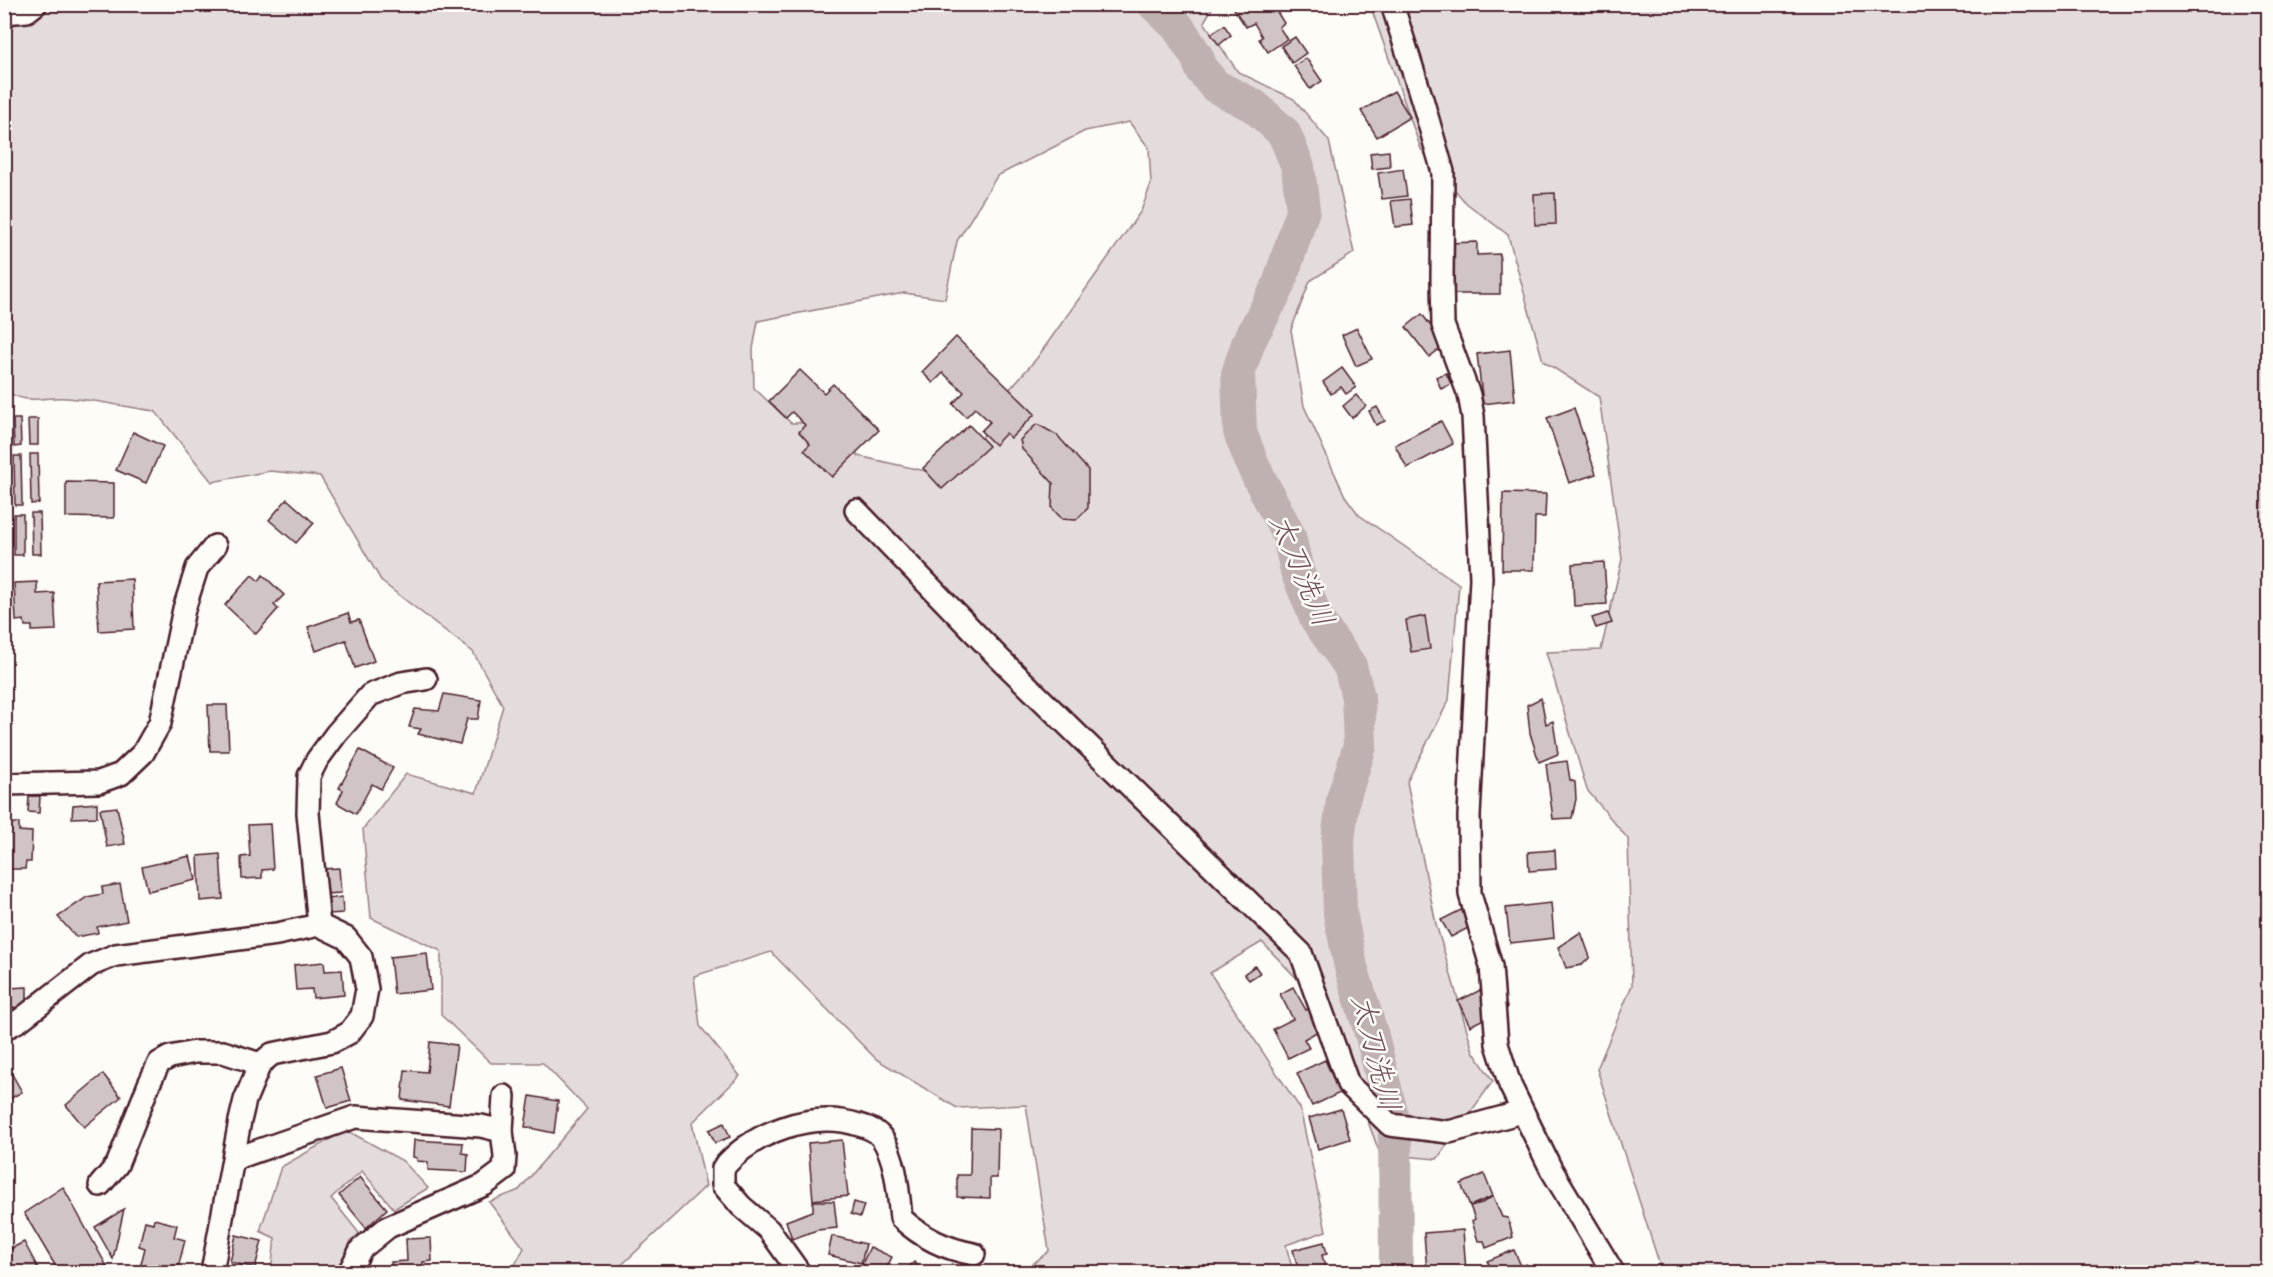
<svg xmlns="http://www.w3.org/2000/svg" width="2273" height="1277" font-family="Caveat,'Klee One',sans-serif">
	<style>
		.green { fill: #e3dcda; stroke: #967e82; stroke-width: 1.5; fill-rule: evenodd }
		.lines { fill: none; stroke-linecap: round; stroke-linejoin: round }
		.river { stroke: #c0b1b1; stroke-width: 34 }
		.building { fill: #d0c5c4; stroke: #4a1f2b; stroke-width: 1.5 }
		.minor-casing { stroke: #4a1f2b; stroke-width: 26 }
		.minor { stroke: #fdfcf7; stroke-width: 21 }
		.labels { text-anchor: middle; stroke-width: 5; stroke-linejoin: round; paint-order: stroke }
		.water-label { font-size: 30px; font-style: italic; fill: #73525a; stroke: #fdfcf7 }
	</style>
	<rect width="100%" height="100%" fill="#fdfcf7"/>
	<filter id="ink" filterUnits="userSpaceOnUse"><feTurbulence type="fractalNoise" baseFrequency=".0167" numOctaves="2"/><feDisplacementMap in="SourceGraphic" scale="12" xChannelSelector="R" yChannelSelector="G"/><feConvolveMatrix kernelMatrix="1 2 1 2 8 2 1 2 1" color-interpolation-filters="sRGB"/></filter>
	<g filter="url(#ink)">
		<g class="green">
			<path d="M 4,5 L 1214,5 L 1204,22 L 1238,72 L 1294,99 L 1329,141 L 1354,253 L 1310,281 L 1291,330 L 1304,406 L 1345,496 L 1359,515 L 1459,584 L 1449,700 L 1407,782 L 1436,924 L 1473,1051 L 1493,1081 L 1437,1159 L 1380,1154 L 1340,1046 L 1307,989 L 1262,942 L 1210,973 L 1300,1108 L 1326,1231 L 1286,1245 L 1293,1272 L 1032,1272 L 1030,1266 L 1049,1251 L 1026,1105 L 957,1108 L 876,1059 L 771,952 L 694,976 L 700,1026 L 740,1076 L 692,1123 L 706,1186 L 614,1272 L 511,1272 L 524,1248 L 489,1202 L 519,1190 L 587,1109 L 543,1063 L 491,1063 L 441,1015 L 441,951 L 371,918 L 363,829 L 406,774 L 476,793 L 503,706 L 473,652 L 382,582 L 320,476 L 270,471 L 212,482 L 155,411 C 126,407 96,400 67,398 C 43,396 26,406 5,390 ZM 1129,122 L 1149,148 L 1151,184 L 1141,211 L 1037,358 L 995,406 L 979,446 L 948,476 L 858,456 L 847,422 L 791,423 L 754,388 L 753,349 L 758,321 L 904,293 L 945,299 L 957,241 L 997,176 L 1085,131 Z"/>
			<path d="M 1370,5 L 2268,5 L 2268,1272 L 1662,1272 L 1597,1069 L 1632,985 L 1628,839 L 1587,790 L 1546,652 L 1601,650 L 1622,559 L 1599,397 L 1543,361 L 1508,235 L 1465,202 L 1421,149 Z"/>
			<path d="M 346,1130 L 403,1161 L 428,1188 L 394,1209 L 362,1171 L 331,1198 L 359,1233 L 343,1258 L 339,1272 L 271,1272 L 275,1238 L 260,1231 L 281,1167 Z"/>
		</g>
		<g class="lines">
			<path class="river" d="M 1154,4 L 1178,27 L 1197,57 L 1202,70 L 1215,86 L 1254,106 L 1284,133 L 1298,167 L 1303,210 L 1278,287 L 1249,341 L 1238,374 L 1240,432 L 1254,468 L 1289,536 L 1297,571 L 1317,620 L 1350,666 L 1358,697 L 1360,746 L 1343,799 L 1338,841 L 1340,913 L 1351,967 L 1372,1036 L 1395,1129 L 1396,1272"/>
		</g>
		<g class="building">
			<path d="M 1241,4 L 1263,4 L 1268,11 L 1274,7 L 1284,23 L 1279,27 L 1287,39 L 1268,52 L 1259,39 L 1262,37 L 1254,23 L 1246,27 L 1234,9 Z"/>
			<path d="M 1224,25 L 1231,35 L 1219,45 L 1211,34 Z"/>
			<path d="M 1295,37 L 1306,53 L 1292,63 L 1281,46 Z"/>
			<path d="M 1306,58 L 1322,81 L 1310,89 L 1294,66 Z"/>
			<path d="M 1394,91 L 1410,117 L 1377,137 L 1361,111 Z"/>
			<path d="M 1389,151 L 1390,167 L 1372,169 L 1370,153 Z"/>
			<path d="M 1403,169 L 1407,196 L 1382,199 L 1378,173 Z"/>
			<path d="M 1555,193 L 1556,224 L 1535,225 L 1534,194 Z"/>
			<path d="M 1410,199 L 1413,225 L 1395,227 L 1391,201 Z"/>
			<path d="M 1477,242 L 1477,255 L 1500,254 L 1500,294 L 1447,294 L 1446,243 Z"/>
			<path d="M 1422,314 L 1445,345 L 1429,357 L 1406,327 Z"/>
			<path d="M 1357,328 L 1372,359 L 1356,366 L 1342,335 Z"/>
			<path d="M 956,337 L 1035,414 L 1011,438 L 1006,433 L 995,445 L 981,431 L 990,422 L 975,408 L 966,417 L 953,404 L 964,392 L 943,373 L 933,383 L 922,372 Z"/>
			<path d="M 1510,350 L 1515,400 L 1483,404 L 1477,354 Z"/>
			<path d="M 1342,368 L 1356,387 L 1346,394 L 1341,387 L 1331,394 L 1323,382 Z"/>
			<path d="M 800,370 L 824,393 L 833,384 L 879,430 L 832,477 L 804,450 L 810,444 L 799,432 L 805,425 L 792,412 L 786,418 L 769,401 Z"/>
			<path d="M 1446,373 L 1451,384 L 1441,389 L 1436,377 Z"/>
			<path d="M 1356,395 L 1366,406 L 1352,418 L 1343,406 Z"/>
			<path d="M 1377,407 L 1385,421 L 1376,425 L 1369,411 Z"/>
			<path d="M 1574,408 L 1596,474 L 1569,483 L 1547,418 Z"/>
			<path d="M 13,419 L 20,419 L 21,446 L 14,447 Z"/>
			<path d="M 28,419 L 38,419 L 38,445 L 29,445 Z"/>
			<path d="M 1441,421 L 1453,444 L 1407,468 L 1395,445 Z"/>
			<path d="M 1037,424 L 1057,435 L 1088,470 L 1088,508 L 1076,520 L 1062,519 L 1052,508 L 1053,483 L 1022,449 L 1020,440 Z"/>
			<path d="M 969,425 L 989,446 L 942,489 L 923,468 Z"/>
			<path d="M 133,432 L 163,446 L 146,483 L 116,470 Z"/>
			<path d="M 30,454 L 38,454 L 39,503 L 31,504 Z"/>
			<path d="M 14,456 L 21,456 L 22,505 L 15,505 Z"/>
			<path d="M 66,482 L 114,483 L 114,518 L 66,517 Z"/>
			<path d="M 1503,493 L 1546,494 L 1545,517 L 1535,517 L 1534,570 L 1502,570 Z"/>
			<path d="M 287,499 L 314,523 L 296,543 L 269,520 Z"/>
			<path d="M 31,513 L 40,513 L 41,554 L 32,554 Z"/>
			<rect x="14" y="514" width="9" height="41"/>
			<path d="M 1604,562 L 1607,604 L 1574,606 L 1572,564 Z"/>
			<path d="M 252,575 L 259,581 L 263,575 L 284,595 L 274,605 L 278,609 L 256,634 L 225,605 Z"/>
			<path d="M 132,579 L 134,629 L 99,631 L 96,581 Z"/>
			<path d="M 37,582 L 37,594 L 54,593 L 56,630 L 32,631 L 32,626 L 25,626 L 24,620 L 16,621 L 14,583 Z"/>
			<path d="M 348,613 L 351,622 L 359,620 L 374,661 L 355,668 L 346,640 L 316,651 L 308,627 Z"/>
			<path d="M 1608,613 L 1612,623 L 1596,628 L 1592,618 Z"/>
			<path d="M 1425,616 L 1430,649 L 1411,652 L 1406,620 Z"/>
			<path d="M 444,694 L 481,700 L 478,719 L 467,719 L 460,744 L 418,734 L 421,729 L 409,727 L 415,709 L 439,711 Z"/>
			<path d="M 1541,698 L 1546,724 L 1553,721 L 1558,754 L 1539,762 L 1530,733 L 1527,705 Z"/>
			<path d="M 208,705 L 227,705 L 229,751 L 210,751 Z"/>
			<path d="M 360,750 L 393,768 L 381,789 L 372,784 L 356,814 L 337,803 L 343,790 L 339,788 Z"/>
			<path d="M 1567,761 L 1570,780 L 1575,782 L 1576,799 L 1572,818 L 1553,819 L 1546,764 Z"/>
			<path d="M 29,796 L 40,796 L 39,813 L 28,812 Z"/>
			<path d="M 97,803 L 97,817 L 72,818 L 73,805 Z"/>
			<path d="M 117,807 L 125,844 L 107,847 L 100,809 Z"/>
			<path d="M 4,823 L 19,823 L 19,831 L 32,832 L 31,862 L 26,862 L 25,869 L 8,869 L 8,863 L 4,863 Z"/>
			<path d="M 270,824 L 273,869 L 262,870 L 262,878 L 242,879 L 241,857 L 250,856 L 248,825 Z"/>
			<path d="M 1555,850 L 1556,869 L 1529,871 L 1528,852 Z"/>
			<path d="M 220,854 L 223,899 L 200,901 L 198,856 Z"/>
			<path d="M 190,856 L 196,880 L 148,891 L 142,867 Z"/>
			<path d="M 339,868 L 341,893 L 325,894 L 323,869 Z"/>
			<path d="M 120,884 L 127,921 L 97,927 L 98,933 L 76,937 L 58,917 L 87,897 L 103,894 L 102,887 Z"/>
			<path d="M 342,897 L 343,913 L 328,914 L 327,899 Z"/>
			<path d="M 1551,903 L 1554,938 L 1510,943 L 1506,908 Z"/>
			<path d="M 1465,908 L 1474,925 L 1451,937 L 1441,920 Z"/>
			<path d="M 1581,932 L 1590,957 L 1582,965 L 1566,968 L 1558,947 Z"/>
			<path d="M 427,953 L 431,990 L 394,994 L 390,957 Z"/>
			<path d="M 324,962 L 325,971 L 342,970 L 344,995 L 313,998 L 312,989 L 296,990 L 294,965 Z"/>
			<path d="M 1255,966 L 1260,973 L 1249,980 L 1244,974 Z"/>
			<path d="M 1497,982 L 1507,1007 L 1470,1026 L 1458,1001 Z"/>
			<path d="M 27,987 L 27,1007 L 8,1008 L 8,988 Z"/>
			<path d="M 1293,987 L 1306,1010 L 1311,1008 L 1322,1029 L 1304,1039 L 1309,1048 L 1288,1058 L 1273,1029 L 1293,1019 L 1280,994 Z"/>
			<path d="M 430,1042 L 457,1045 L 449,1106 L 402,1100 L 405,1070 L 427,1072 Z"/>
			<path d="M 4,1060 L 22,1092 L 4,1102 Z"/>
			<path d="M 1325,1060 L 1340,1093 L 1312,1106 L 1297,1073 Z"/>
			<path d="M 341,1068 L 351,1101 L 327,1108 L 317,1075 Z"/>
			<path d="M 103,1074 L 121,1097 L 84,1127 L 66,1105 Z"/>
			<path d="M 530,1096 L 558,1101 L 554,1133 L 525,1127 Z"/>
			<path d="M 1341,1109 L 1350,1139 L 1318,1149 L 1309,1118 Z"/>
			<path d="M 724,1123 L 730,1137 L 715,1143 L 709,1130 Z"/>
			<path d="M 971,1128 L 998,1129 L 997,1178 L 990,1178 L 990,1198 L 957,1197 L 957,1175 L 970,1175 Z"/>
			<path d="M 414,1140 L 463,1143 L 462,1153 L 468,1154 L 467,1172 L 428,1170 L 428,1162 L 417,1161 L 417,1158 L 413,1157 Z"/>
			<path d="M 842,1140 L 848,1196 L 813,1200 L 808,1143 Z"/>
			<path d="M 1484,1174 L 1493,1196 L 1470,1206 L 1461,1184 Z"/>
			<path d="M 360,1177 L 387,1209 L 366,1228 L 339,1195 Z"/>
			<path d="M 63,1187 L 110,1272 L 59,1272 L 24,1213 Z"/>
			<path d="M 1493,1196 L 1502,1217 L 1508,1218 L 1513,1237 L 1486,1248 L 1484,1241 L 1478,1241 L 1472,1221 L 1475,1219 L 1470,1206 L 1482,1203 Z"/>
			<path d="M 813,1201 L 834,1201 L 837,1228 L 817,1230 L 792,1239 L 786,1221 L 813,1211 Z"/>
			<path d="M 854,1202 L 864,1205 L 860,1217 L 851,1214 Z"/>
			<path d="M 124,1209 L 113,1259 L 95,1227 Z"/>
			<path d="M 154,1219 L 177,1225 L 174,1237 L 185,1240 L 177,1272 L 139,1272 L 145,1248 L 139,1246 L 145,1221 L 153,1223 Z"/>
			<path d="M 1463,1230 L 1466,1272 L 1427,1272 L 1424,1233 Z"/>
			<path d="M 236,1235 L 262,1241 L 255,1268 L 230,1262 Z"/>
			<path d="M 832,1236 L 866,1244 L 861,1263 L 828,1255 Z"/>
			<path d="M 431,1238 L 432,1261 L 423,1262 L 423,1272 L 392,1272 L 391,1262 L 407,1261 L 406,1239 Z"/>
			<path d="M 24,1242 L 40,1272 L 4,1272 L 4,1252 Z"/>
			<path d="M 1324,1242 L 1327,1254 L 1322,1255 L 1325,1267 L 1299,1272 L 1293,1250 Z"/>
			<path d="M 870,1247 L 892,1257 L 886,1269 L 888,1270 L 887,1272 L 862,1272 L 865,1265 L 862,1264 Z"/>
			<path d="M 1514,1250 L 1522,1268 L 1526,1264 L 1529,1272 L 1494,1272 L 1487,1261 Z"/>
			<path d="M 914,1262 L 925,1272 L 904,1272 Z"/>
		</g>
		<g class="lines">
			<defs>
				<g id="minor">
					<path d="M 1392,4 L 1422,99 L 1443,172 L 1442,279 L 1443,325 L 1469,395 L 1473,416 L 1481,578 L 1469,816 L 1470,894 L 1491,966 L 1497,1044 L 1510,1085 L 1551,1169 L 1613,1272"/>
					<path d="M 4,13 L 27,11 L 36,4"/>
					<path d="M 856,510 L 998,657 L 1301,953 L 1348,1084 L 1390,1125 L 1449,1132 L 1522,1112"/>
					<path d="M 4,784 L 99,782 L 121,774 L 143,753 L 160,723 L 184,609 L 197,568 L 215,546"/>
					<path d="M 319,925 L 308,813 L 309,776 L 317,760 L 336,734 L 370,695 L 401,683 L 426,679"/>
					<path d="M 4,1029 L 20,1020 L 91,965 L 116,955 L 277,934 L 319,925 L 346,938 L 361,957 L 367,989 L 362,1016 L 349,1033 L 332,1042 L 272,1054 L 260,1064 L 245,1100 L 240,1121 L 212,1272"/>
					<path d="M 502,1131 L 504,1096"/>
					<path d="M 234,1159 L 355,1117 L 481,1126 L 502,1131 L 505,1156 L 504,1170 L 484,1185 L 388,1227 L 361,1249 L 349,1272"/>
					<path d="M 100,1185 L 117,1165 L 149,1084 L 159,1063 L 170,1057 L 195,1052 L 223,1052 L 260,1064"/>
					<path d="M 799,1272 L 769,1230 L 741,1206 L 723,1185 L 723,1168 C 753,1132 812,1110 859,1125 C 867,1127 877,1131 882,1138 C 897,1161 898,1192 901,1218 C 922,1238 945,1249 974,1254"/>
				</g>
			</defs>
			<use href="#minor" class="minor-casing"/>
			<use href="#minor" class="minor"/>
		</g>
	</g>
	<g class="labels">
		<g class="water-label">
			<text transform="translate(1302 570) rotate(67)" y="10">太刀洗川</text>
			<text transform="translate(1376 1053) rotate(76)" y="10">太刀洗川</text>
		</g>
	</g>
	<rect width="2273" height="1277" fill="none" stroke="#fdfcf7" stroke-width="24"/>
	<rect x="12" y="12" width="2249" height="1253" fill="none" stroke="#4a1f2b" stroke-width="2" filter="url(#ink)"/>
</svg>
